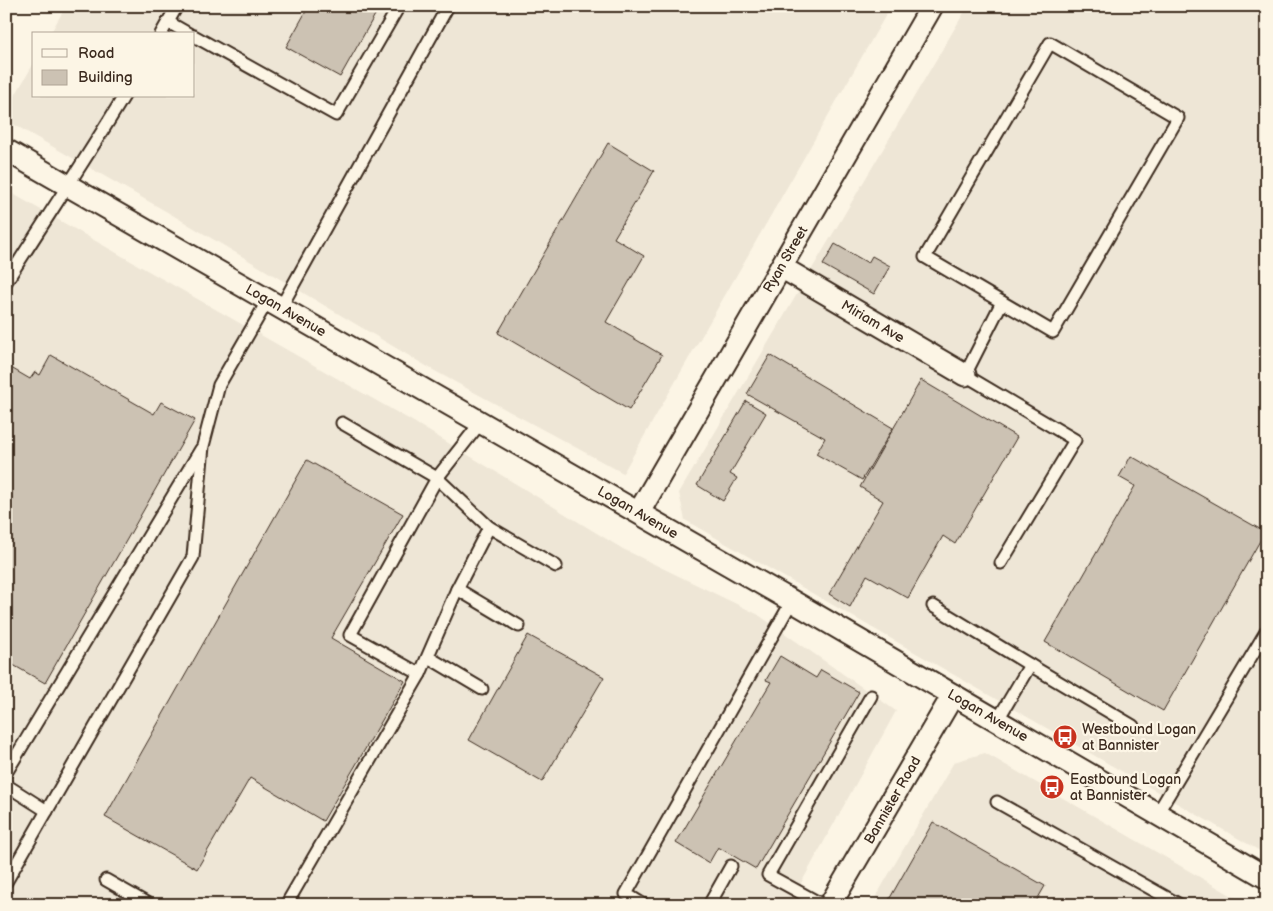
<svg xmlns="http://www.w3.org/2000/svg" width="1273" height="911" font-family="'Balsamiq Sans',sans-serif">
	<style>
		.built { fill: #eee6d6 }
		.building { fill: #ccc2b3; stroke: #3b2a1e }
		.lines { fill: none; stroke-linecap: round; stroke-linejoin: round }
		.lane-casing { stroke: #3b2a1e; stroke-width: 15 }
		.street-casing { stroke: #3b2a1e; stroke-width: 25 }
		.lane { stroke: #fcf5e5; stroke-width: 11 }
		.street { stroke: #fcf5e5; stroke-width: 21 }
		.labels { text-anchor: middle; stroke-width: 4.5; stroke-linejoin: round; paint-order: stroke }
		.street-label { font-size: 14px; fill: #3b2a1e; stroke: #fcf5e5 }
		.poi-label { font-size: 14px; fill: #3b2a1e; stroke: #fcf5e5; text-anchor: start }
	</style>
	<rect width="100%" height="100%" fill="#fcf5e5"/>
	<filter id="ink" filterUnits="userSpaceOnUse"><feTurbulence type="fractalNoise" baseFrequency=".02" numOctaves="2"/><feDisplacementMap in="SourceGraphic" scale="10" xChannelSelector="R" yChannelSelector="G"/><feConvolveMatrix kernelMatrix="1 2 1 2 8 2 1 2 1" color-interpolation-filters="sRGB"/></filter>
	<g filter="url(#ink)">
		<g class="built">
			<path d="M 66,6 L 891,6 L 623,473 L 433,370 L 169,213 L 6,120 L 6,111 L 34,63 L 34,96 L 194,96 L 194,34 L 50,34 Z"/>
			<path d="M 968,6 L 1267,6 L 1267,855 L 685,520 L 679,493 Z"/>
			<path d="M 6,190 L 412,421 L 623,549 L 757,614 L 896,711 L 789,905 L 6,905 Z"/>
			<path d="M 985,753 L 1248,905 L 871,905 L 954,762 Z"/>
		</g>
		<g class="building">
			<path d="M 309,6 L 380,6 L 340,77 L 286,47 Z"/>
			<path d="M 608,143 L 654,171 L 614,238 L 644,256 L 606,322 L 662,355 L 629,410 L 498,333 Z"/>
			<path d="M 835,244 L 868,263 L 872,256 L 890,266 L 874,294 L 823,265 Z"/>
			<path d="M 51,355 L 154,414 L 161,402 L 195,420 L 45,683 L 6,661 L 6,365 L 30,379 L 35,372 L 40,375 Z"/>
			<path d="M 770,355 L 893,428 L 862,480 L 816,454 L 825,438 L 747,394 Z"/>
			<path d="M 921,380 L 1017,437 L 955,544 L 943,536 L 908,598 L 867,575 L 850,607 L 829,594 L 883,501 L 860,487 Z"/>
			<path d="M 746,401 L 766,413 L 730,474 L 737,478 L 723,501 L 697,485 Z"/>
			<path d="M 1131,456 L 1265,532 L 1163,711 L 1045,642 L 1135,486 L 1119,477 Z"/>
			<path d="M 307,460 L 403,514 L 331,638 L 405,681 L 323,821 L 250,778 L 197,869 L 105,817 Z"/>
			<path d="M 528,635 L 604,677 L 542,782 L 469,740 Z"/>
			<path d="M 780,656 L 816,678 L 821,670 L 859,692 L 756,869 L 718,847 L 709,863 L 676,843 L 771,682 L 766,680 Z"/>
			<path d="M 933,822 L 1045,886 L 1034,905 L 886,905 Z"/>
		</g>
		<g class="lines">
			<defs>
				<g id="lane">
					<path d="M 168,22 L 189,34"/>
					<path d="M 161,34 L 177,6"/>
					<path d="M 194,36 L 336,115 L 399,6"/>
					<path d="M 1050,43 L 1178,118 L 1053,332 L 925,257 Z"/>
					<path d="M 6,282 C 45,220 86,159 124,96"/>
					<path d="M 281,307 L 448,6"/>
					<path d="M 342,423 L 437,478 L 350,635 L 420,674"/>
					<path d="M 489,527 L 556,566"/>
					<path d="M 1001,563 L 1075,440 L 965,375 L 1002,302"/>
					<path d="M 457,589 L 519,626"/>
					<path d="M 933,606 L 1030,665"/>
					<path d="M 428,657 L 482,689"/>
					<path d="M 997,721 L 1030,665 L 1133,726"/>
					<path d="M 6,773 L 201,449"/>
					<path d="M 6,785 L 47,811"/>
					<path d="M 997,802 L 1180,905"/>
					<path d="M 1157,814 L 1267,630"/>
					<path d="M 106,880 L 150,905"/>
					<path d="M 6,882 L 193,557 L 203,446 L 219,385 L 268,300"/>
					<path d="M 286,905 L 420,674 L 457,589 L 489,527 L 437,478 L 481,422"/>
					<path d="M 644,905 L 626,894 L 792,601"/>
					<path d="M 709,905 L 731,866"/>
					<path d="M 823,905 L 768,875 L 871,696"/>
				</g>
				<g id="street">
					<path d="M 6,150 L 792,601 L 1267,878"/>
					<path d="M 781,267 L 965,375"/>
					<path d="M 639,512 L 932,6"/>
					<path d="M 830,905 L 953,695"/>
				</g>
			</defs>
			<use href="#lane" class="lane-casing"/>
			<use href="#street" class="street-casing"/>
			<use href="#lane" class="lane"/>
			<use href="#street" class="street"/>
		</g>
	</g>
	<defs>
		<symbol id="bus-disc" viewBox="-11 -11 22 22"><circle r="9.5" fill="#c8321e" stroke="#fcf5e5"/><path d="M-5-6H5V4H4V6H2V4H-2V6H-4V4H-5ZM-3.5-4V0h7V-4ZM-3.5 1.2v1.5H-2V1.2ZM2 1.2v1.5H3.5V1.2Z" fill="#fff"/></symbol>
	</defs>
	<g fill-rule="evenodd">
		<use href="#bus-disc" x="1051" y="723" width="28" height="28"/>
		<use href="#bus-disc" x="1038" y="773" width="28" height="28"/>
	</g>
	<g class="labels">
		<g class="street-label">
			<text transform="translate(785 259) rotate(-60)" y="5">Ryan Street</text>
			<text transform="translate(286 310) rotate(30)" y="5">Logan Avenue</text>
			<text transform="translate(873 321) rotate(30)" y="5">Miriam Ave</text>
			<text transform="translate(638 512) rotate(30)" y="5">Logan Avenue</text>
			<text transform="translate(988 715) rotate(30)" y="5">Logan Avenue</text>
			<text transform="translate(892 800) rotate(-60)" y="5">Bannister Road</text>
		</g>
		<g class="poi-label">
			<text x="1082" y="734">Westbound Logan<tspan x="1082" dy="16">at Bannister</tspan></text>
			<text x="1070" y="784">Eastbound Logan<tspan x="1070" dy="16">at Bannister</tspan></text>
		</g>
	</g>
	<rect width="1273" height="911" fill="none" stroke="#fcf5e5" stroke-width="25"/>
	<rect x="12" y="12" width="1248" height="886" fill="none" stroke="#3b2a1e" stroke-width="2" filter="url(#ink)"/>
	<rect x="32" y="32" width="162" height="65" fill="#fcf5e5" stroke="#afa495"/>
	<rect x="42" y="49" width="25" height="8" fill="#fcf5e5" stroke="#afa495"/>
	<text x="78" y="58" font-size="15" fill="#3b2a1e">Road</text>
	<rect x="42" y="70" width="25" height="15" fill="#ccc2b3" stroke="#afa495"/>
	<text x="78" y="82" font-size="15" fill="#3b2a1e">Building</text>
</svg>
